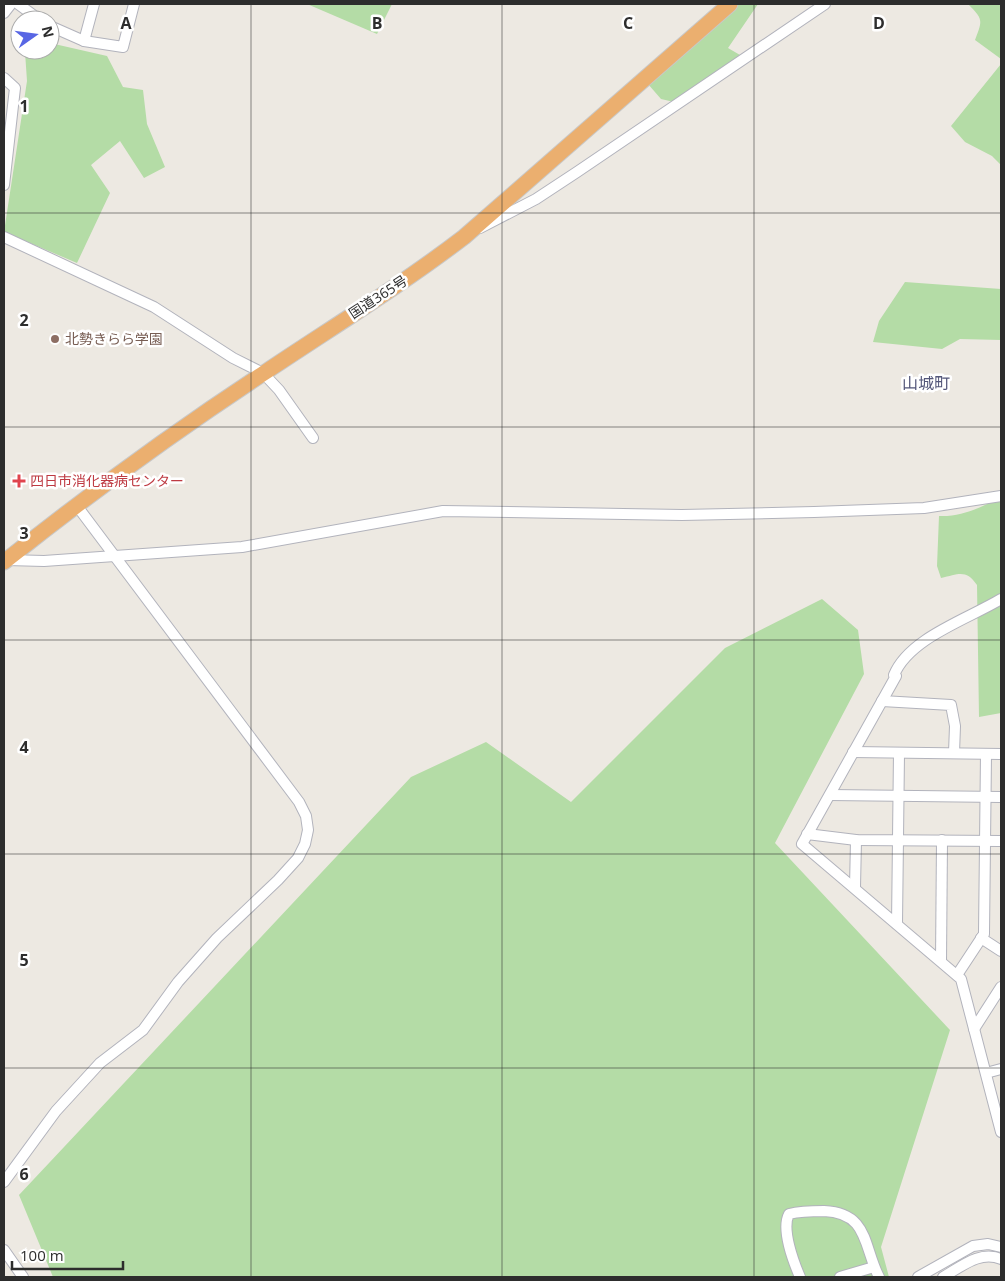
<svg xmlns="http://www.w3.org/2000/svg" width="1005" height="1281" font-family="'Open Sans','Noto Sans JP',sans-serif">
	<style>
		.green { fill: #b4dca6 }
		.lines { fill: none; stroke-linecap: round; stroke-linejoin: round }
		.minor-casing { stroke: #b2b3bc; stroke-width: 12 }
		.highway-casing { stroke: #c8c8c8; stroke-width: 17 }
		.minor { stroke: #fff; stroke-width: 10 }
		.highway { stroke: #ebaf6f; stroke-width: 15 }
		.grid { fill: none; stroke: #2d2d2d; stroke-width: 1; stroke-opacity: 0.55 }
		.education-dot { fill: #8d6e63; stroke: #fff; stroke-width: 2 }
		.health-dot { fill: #e0444e; stroke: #fff; stroke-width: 2 }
		.labels { text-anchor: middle; stroke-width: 5; stroke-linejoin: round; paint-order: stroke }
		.street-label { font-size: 14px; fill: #2d2d2d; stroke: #fff }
		.education-label { font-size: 14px; fill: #785e54; stroke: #fff; text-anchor: start }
		.health-label { font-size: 14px; fill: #be3a42; stroke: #fff; text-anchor: start }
		.quarter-label { font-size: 16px; fill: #535679; stroke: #fff }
		.grid-label { font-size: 16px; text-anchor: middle; font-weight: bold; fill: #2d2d2d; stroke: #fff; stroke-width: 5; stroke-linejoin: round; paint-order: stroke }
	</style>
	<rect width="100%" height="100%" fill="#ede9e2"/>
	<g class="green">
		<path d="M 307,4 L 392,4 L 377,34 Z"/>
		<path d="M 739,4 L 758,4 L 728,48 L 740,55 L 707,82 L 674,102 L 661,99 L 648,84 Z"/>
		<path d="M 968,4 L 1001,4 L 1001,59 L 975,40 C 983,20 983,19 968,4 Z"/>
		<path d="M 50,43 L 107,56 L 123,87 L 143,90 L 147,124 L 165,167 L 144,178 L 120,141 L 91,165 L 110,193 L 77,263 L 4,232 L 27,81 L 25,52 L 50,50 Z"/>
		<path d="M 1001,64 L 1001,165 L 992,156 L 965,142 L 951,126 Z"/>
		<path d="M 905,282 L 1001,289 L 1001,340 L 960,339 L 942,349 L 873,342 L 879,321 Z"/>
		<path d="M 1001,497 L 1001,713 L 979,717 L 977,585 C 966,569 959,574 941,578 L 937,566 L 939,516 C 963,517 981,507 1001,497 Z"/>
		<path d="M 822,599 L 858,630 L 864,674 L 775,843 L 950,1030 L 881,1247 L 889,1277 L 53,1277 L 19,1195 L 411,777 L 486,742 L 571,802 L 725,648 Z"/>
	</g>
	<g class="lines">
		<defs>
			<g id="minor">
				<path d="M 18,4 L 40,20"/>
				<path d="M 4,13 L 11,4"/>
				<path d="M 50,26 L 84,41 L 123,47 L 134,4"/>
				<path d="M 84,41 L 94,4"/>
				<path d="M 4,78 L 15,88 L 4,185"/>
				<path d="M 480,228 L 536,199 L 577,172 L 825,4"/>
				<path d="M 4,237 L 154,307 L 233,358 L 263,373 L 279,390 L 313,438"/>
				<path d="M 7,560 L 44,561 L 242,547 L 443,511 L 682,515 L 814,512 L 924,508 L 1001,496"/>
				<path d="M 1001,599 C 968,619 909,638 894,675 L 896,676 L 802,844 L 961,979 L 1001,1132"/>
				<path d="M 882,701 L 951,705 L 955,726 L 954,753"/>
				<path d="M 853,752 L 1001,754"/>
				<path d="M 830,795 L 1001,797"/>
				<path d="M 807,834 L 856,840 L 1001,841"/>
				<path d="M 855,887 L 856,840"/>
				<path d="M 897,924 L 899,753"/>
				<path d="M 981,938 L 1001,951"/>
				<path d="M 941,961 L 942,840"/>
				<path d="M 957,975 L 984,934 L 986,754"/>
				<path d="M 974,1029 L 1001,987"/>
				<path d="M 986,1073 L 1001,1069"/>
				<path d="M 4,1182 L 56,1111 L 100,1063 L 143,1030 L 178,982 L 217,938 L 278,880 L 298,858 L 305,844 L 308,830 L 306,816 L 299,802 L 77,506"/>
				<path d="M 4,1250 L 23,1277"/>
				<path d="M 800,1277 C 794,1263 781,1229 789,1214 C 801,1211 812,1211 824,1211 C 869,1213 863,1246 879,1277"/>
				<path d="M 840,1277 L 874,1267"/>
				<path d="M 918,1277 L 973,1246 L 988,1244 L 1001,1247"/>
				<path d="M 943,1277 C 961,1267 980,1250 1001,1259"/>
			</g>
			<path id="highway" d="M 4,562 C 88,495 174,432 264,373 C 331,328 400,286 464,237 L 730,4"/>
		</defs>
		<use href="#minor" class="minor-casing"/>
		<use href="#highway" class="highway-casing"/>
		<use href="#minor" class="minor"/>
		<use href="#highway" class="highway"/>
	</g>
	<path class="grid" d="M 251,4 L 251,1277M 502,4 L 502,1277M 754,4 L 754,1277M 4,213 L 1001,213M 4,427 L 1001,427M 4,640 L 1001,640M 4,854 L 1001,854M 4,1068 L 1001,1068"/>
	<circle class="education-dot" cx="55" cy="339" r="5"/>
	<path class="health-dot" d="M16.5 473.5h5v5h5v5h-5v5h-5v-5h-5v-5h5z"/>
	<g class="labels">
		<g class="street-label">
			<text transform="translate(378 297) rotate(-33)" y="5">国道365号</text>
		</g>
		<g class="education-label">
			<text x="65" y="344">北勢きらら学園</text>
		</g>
		<g class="health-label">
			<text x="30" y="486">四日市消化器病センター</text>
		</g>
		<g class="quarter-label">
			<text x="926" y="389">山城町</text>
		</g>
	</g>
	<g class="grid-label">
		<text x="126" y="29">A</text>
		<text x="377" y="29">B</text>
		<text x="628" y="29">C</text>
		<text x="879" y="29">D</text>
		<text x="24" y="112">1</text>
		<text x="24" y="326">2</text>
		<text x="24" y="539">3</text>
		<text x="24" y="753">4</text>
		<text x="24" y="966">5</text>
		<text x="24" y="1180">6</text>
	</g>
	<rect width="1005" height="1281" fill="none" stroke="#2d2d2d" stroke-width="10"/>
	<g transform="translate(35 35) rotate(76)"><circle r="24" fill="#ffffff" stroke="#ababab"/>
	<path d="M0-4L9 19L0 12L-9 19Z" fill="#5866e4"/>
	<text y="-8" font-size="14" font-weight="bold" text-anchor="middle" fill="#2d2d2d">N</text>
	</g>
	<path d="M12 1261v8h111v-8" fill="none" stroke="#2d2d2d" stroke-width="2.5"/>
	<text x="20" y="1261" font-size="15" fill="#2d2d2d" stroke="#ffffff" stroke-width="4" paint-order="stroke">100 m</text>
</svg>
